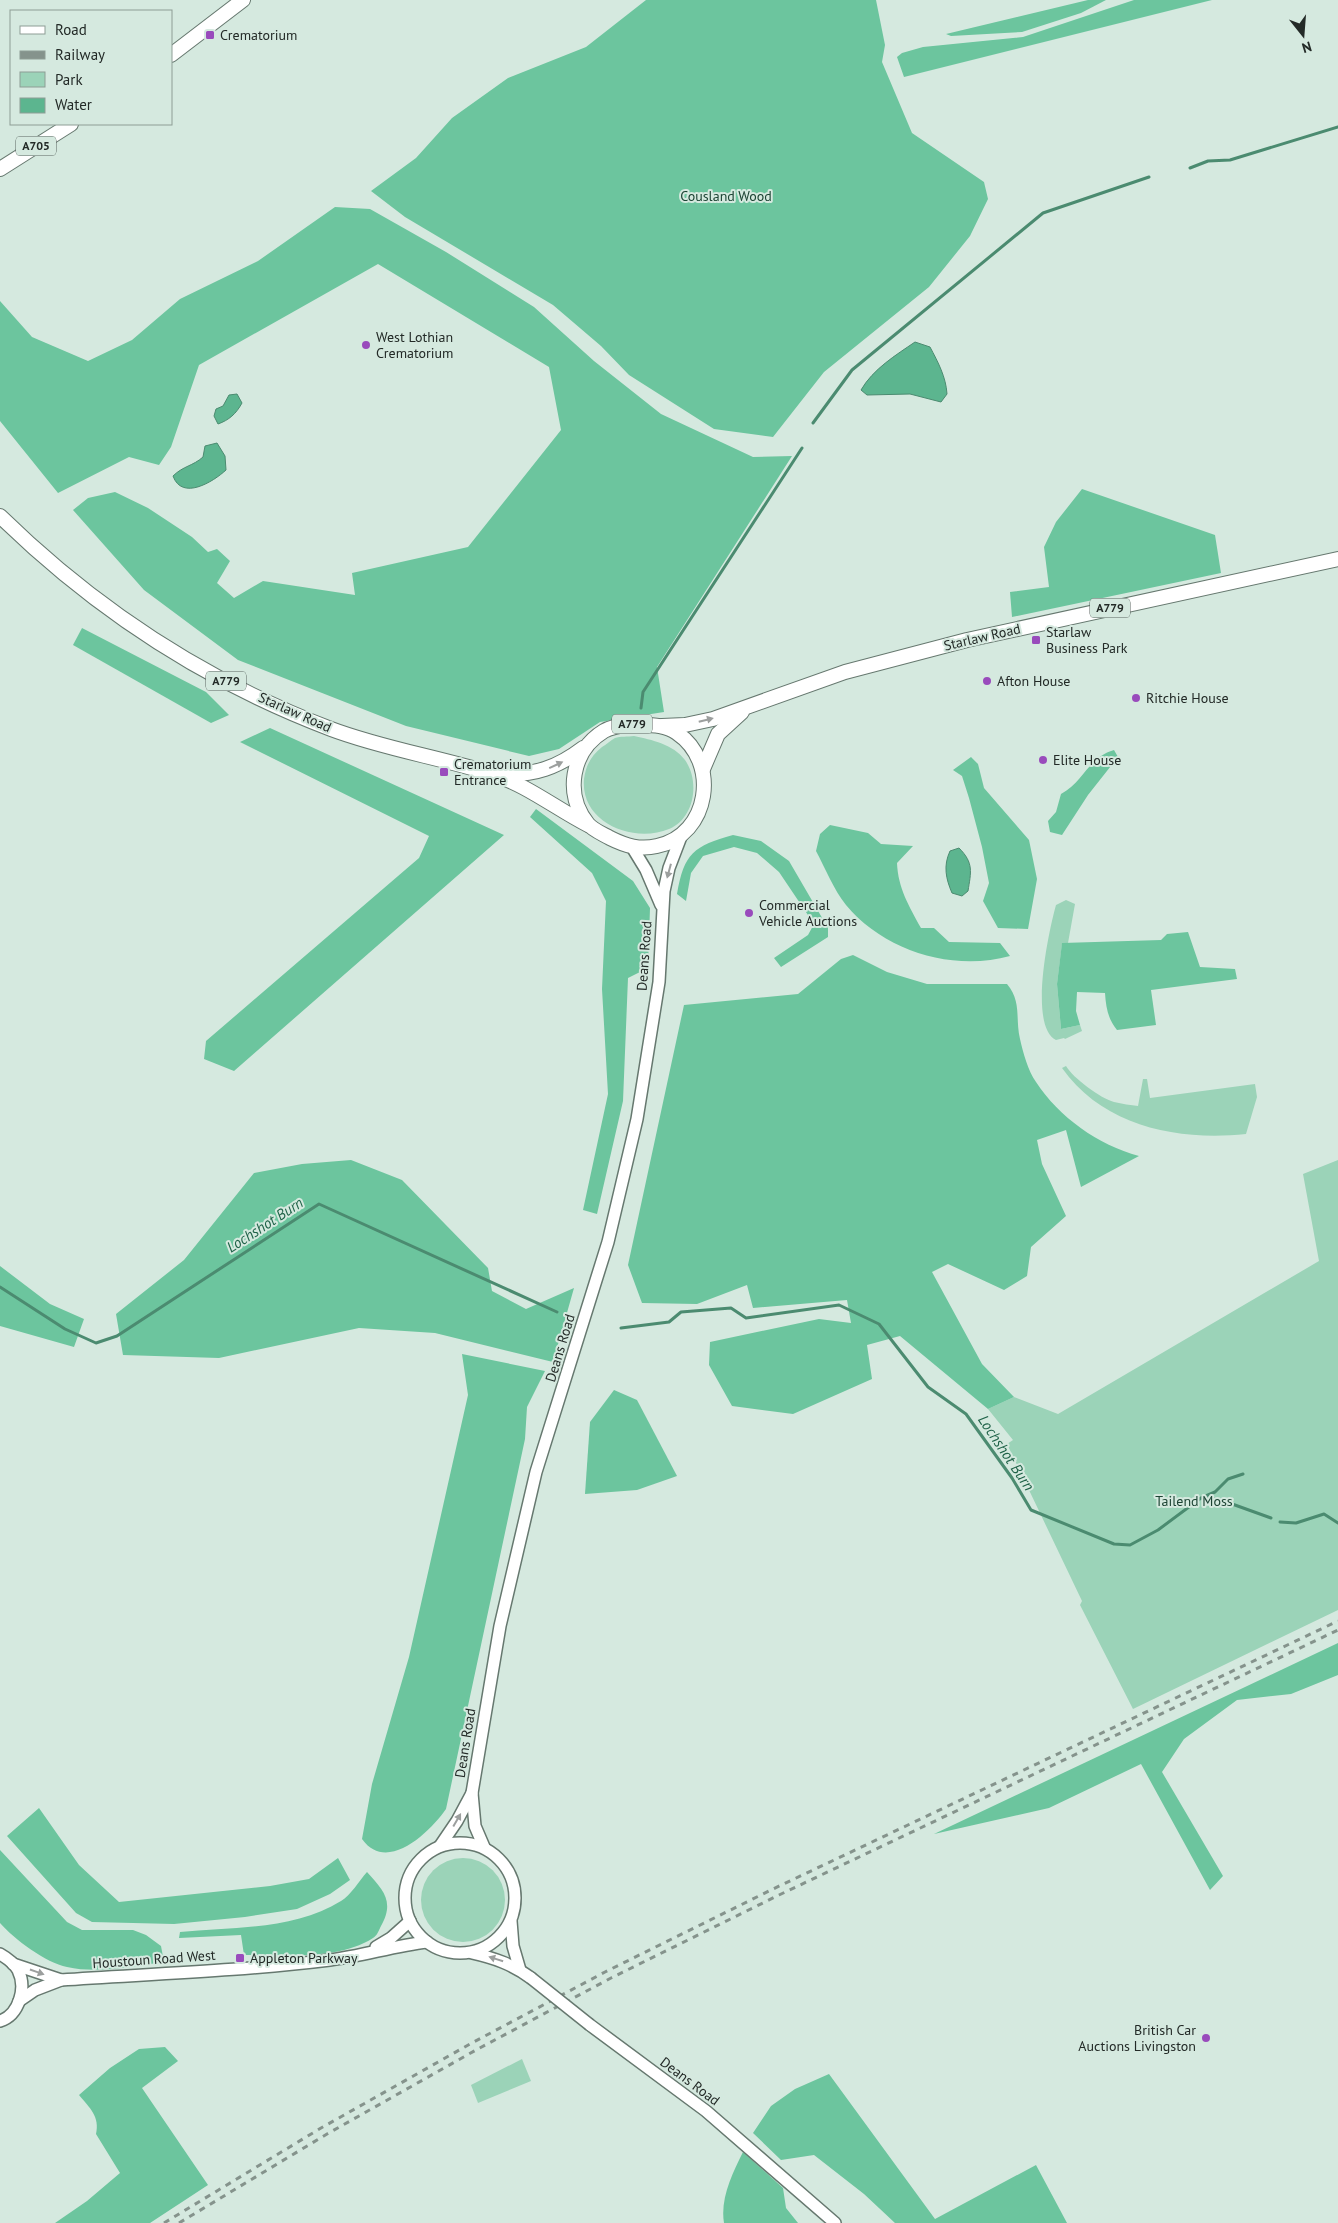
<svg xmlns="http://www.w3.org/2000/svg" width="1338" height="2223" font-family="'PT Sans',sans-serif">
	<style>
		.green { fill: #9bd3b8 }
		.forest { fill: #6cc59e }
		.water { fill: #5cb58f; stroke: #4b8b70 }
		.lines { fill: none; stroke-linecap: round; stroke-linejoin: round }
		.stream { stroke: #4b8b70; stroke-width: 3 }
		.tertiary-casing { stroke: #66786f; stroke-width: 14 }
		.primary-casing { stroke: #66786f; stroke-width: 16 }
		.tertiary { stroke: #fff; stroke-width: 11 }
		.primary { stroke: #fff; stroke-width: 14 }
		.rail { stroke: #85938c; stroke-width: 3; stroke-dasharray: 6 6; stroke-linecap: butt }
		.tertiary-bridge-casing { stroke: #66786f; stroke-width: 14; stroke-linecap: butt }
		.tertiary-bridge { stroke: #fff; stroke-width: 11 }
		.oneway { fill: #9c9f9e }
		.poi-dot { fill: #994bbc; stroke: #d5e9df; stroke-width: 2 }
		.labels { text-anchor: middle; stroke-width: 4; stroke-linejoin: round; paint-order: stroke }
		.shield { fill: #d5e9df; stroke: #58635e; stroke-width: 1 }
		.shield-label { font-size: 12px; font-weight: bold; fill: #232a27 }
		.poi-label { font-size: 14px; fill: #232a27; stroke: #d5e9df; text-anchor: start }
		.park-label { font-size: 14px; fill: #1c4333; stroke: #d5e9df }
		.street-label { font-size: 14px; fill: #232a27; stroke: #d5e9df }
		.water-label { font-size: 15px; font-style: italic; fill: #206349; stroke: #d5e9df }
	</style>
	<rect width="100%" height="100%" fill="#d5e9df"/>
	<g class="green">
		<path d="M 634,736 C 652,740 673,744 685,760 C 700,781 695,818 669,829 C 634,844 580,823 584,779 C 586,765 591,756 602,747 C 606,745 611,740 615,738 C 620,736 628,737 634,736 Z"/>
		<path d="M 1066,900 L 1075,904 L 1068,943 L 1062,944 L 1057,984 L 1061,1029 L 1080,1025 L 1082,1031 L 1065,1039 L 1064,1038 L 1056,1040 C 1028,1026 1049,930 1056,905 Z"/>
		<path d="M 1066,1066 C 1073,1078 1100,1098 1114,1102 C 1122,1104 1131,1105 1138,1106 L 1143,1079 L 1147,1079 L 1150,1098 L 1255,1084 L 1257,1097 L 1246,1134 C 1178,1141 1104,1127 1062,1068 Z"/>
		<path d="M 1338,1160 L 1338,1610 L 1133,1709 L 1080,1605 L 1082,1601 L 1007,1444 L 1013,1440 L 988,1409 L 1014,1397 L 1058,1414 L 1319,1261 L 1303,1174 Z"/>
		<circle cx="463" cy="1900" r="42"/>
		<path d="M 522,2059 L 531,2081 L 478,2103 L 471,2085 Z"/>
	</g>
	<g class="forest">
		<path d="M 646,0 L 876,0 L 885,45 L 882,62 L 912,133 L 984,182 L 988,199 L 970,236 L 929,287 L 824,372 L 773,437 L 714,429 L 629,375 L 601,346 L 553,305 L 405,217 L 371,191 L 416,158 L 452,118 L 508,78 L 586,47 Z"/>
		<path d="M 1088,0 L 1106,0 L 1081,13 L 1022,32 L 951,36 L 946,34 Z"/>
		<path d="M 1134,0 L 1212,0 L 904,77 L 897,57 L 902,53 L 923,47 L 1023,37 Z"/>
		<path d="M 335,207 L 370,209 L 446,252 L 534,307 L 594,361 L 661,414 L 753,457 L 792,456 L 657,667 L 664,712 L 600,722 L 559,749 L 529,756 L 406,726 L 238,660 L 144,590 L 73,510 L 88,498 L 115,492 L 148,508 L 192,537 L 208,552 L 217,549 L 230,561 L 217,583 L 234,598 L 263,581 L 355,595 L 352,573 L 468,547 L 561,430 L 549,367 L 378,264 L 199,365 L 171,447 L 159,465 L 129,457 L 58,493 L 0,421 L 0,301 L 32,337 L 88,361 L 132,340 L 180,299 L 258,261 Z"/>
		<path d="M 1082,489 L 1215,535 L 1221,573 L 1012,617 L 1010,592 L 1049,587 L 1044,547 L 1056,522 Z"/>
		<path d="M 82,628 L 206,692 L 229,715 L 211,723 L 73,645 Z"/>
		<path d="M 270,728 L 504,835 L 234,1071 L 204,1059 L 206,1041 L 419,858 L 429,836 L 240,742 Z"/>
		<path d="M 1114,750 L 1118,757 L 1088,795 L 1062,835 L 1050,832 L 1048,821 L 1056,812 L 1061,794 C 1085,781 1087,758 1114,750 Z"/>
		<path d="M 971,757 L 978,764 L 984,788 L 1029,840 L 1037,879 L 1028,929 L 998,928 L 983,901 L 989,883 L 982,847 L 969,798 L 962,776 L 953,770 Z"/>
		<path d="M 536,809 L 633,881 L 650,908 L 648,968 L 628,978 L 623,1101 L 597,1214 L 583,1210 L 608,1094 L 602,989 L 606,901 L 592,873 L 530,817 Z"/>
		<path d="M 830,825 L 868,833 L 881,844 L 913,846 L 897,863 C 898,888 909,906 921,928 L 934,928 L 949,942 L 1000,943 L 1010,956 C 953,972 884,951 846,905 C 834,890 825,868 816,851 L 820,834 Z"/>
		<path d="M 733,835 L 761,841 L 789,861 L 828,928 L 828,937 L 781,967 L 774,958 L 808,935 L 814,924 L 779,872 L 757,853 L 734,847 L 703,856 L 691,873 L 686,901 L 677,894 C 684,853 694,846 733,835 Z"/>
		<path d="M 1188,932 L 1200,967 L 1235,969 L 1237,979 L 1151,990 L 1156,1025 L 1117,1030 C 1108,1019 1106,1008 1105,993 L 1077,992 L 1076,1011 L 1080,1025 L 1061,1029 L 1057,984 L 1062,943 L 1161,940 L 1167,934 Z"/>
		<path d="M 853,955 L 887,972 L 927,984 L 1007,984 C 1022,1002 1015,1018 1020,1039 C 1023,1052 1028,1071 1036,1082 C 1059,1117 1098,1145 1139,1156 L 1081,1187 L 1066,1130 L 1037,1140 L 1042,1164 L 1066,1216 L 1031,1247 L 1027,1276 L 1004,1290 L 948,1264 L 932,1272 L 982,1364 L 1014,1397 L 988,1409 L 900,1336 L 867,1345 L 872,1379 L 793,1414 L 732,1406 L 709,1365 L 710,1342 L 819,1319 L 851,1323 L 847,1300 L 753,1308 L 747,1285 L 697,1304 L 642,1303 L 628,1265 L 684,1005 L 798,994 L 841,959 Z"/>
		<path d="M 351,1160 L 402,1180 L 488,1268 L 492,1291 L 526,1309 L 574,1288 L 553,1362 L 435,1333 L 359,1328 L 219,1358 L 123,1355 L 116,1314 L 184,1260 L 254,1173 L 302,1164 Z"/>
		<path d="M 0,1266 L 50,1304 L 84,1319 L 74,1347 L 0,1326 Z"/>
		<path d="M 462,1354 L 545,1371 L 527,1407 L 525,1439 L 446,1809 C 430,1832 387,1874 362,1839 L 372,1784 L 409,1657 L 468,1395 Z"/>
		<path d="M 614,1390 L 637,1400 L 677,1476 L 637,1490 L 585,1494 L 590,1422 Z"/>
		<path d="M 1338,1643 L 1338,1675 L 1291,1694 L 1237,1700 L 1184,1739 L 1162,1772 L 1223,1876 L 1210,1890 L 1141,1764 L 1049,1808 L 934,1834 Z"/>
		<path d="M 39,1808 L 79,1865 L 119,1902 L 270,1886 L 309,1879 L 338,1858 L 350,1880 L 330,1894 L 297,1909 L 245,1917 L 174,1924 L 92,1922 L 76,1913 L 7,1836 Z"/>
		<path d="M 0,1850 L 67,1922 L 82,1930 L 133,1930 L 146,1935 L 161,1946 L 164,1962 C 133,1966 98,1974 67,1967 C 46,1963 14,1939 0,1923 Z"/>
		<path d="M 367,1872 C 383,1890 395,1901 381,1926 C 379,1930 377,1936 373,1938 C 340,1960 282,1955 244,1955 L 241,1935 L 179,1938 L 180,1932 C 233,1927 295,1930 341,1901 C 351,1895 359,1881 367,1872 Z"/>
		<path d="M 165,2047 L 178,2061 L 142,2088 L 208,2185 L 150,2223 L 55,2223 L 87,2201 L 120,2173 L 96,2134 C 100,2117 90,2108 79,2095 L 110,2068 L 139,2049 Z"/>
		<path d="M 829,2074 L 935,2219 L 1036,2165 L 1067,2223 L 895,2223 L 864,2194 L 814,2155 L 781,2160 L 753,2133 L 771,2106 L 795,2089 Z"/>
		<path d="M 743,2152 L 783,2188 L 786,2208 L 798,2223 L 724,2223 C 720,2199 732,2174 743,2152 Z"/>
	</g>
	<g class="water">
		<path d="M 915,342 L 930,347 C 938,362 946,377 947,394 L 941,402 L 910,394 L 867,395 L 861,390 C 873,369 896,355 915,342 Z"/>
		<path d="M 237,394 L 242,403 C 236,414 229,420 218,424 L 214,416 L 216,409 L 223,406 L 229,395 Z"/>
		<path d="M 217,443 L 225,456 L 226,470 C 213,482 182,501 173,476 C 183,466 193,466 203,457 L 205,446 Z"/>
		<path d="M 959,848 C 974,863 971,872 968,891 L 962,896 L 952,893 C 946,879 943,866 950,851 Z"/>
	</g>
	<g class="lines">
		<g class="stream">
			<path d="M 1190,168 L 1208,161 L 1230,160 L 1338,127"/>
			<path d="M 813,423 L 852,370 L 1043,213 L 1149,177"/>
			<path d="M 641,708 L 643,692 L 802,448"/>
			<path d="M 0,1287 L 65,1329 L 96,1343 L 117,1336 L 319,1204 L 557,1312"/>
			<path d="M 621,1328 L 669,1322 L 681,1312 L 731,1308 L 746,1318 L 839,1305 L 879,1324 L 928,1387 L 966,1414 L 1012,1478 L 1031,1510 L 1114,1544 L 1130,1545 L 1158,1530 L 1201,1498 L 1215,1492 L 1228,1479 L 1243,1474"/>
			<path d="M 1202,1498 L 1221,1500 L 1271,1518"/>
			<path d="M 1280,1522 L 1296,1523 L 1324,1514 L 1338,1523"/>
		</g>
		<defs>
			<g id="tertiary">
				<path d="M 632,847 L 646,870 L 661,905"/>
				<circle cx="460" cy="1898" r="55"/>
				<path d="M 440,1846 L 457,1821 L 472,1793"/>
				<path d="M 484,1847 L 475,1826 L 472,1793 L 500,1626 L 536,1472 L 608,1242 L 637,1119 L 659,982 L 664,891 L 669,868 L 682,834"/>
				<path d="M 511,1921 L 513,1946 L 520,1970"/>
				<path d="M 376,1947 L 391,1938 L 410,1921"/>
				<path d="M 472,1953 C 494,1958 512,1964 531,1978"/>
				<path d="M 0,1954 C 7,1958 14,1963 18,1970 C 27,1988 19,2015 0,2021"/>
				<path d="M 13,1964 L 61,1980"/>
				<path d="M 19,2001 L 35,1990 L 61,1980 C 150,1974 241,1971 330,1960 C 362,1956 394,1946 427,1942"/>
				<path d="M 590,2025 L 706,2111 L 835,2223"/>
			</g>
			<g id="primary">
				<path d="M 171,55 L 243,0"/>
				<path d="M 0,169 L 71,124"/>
				<path d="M 0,516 C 95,609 207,682 331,729 C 384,749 439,757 492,774 C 527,785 555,808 588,825"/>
				<path d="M 633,724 C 647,725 665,724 677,733 C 720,762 710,835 657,846 C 640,850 626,846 610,838 C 603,834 593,830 588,824 C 564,795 571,751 604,731 C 612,726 624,725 633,724 Z"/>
				<path d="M 662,726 L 685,725 L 713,719 L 845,672 L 967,640 L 1338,559"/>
				<path d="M 703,769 L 718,734 L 742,712"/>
				<path d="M 502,774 C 534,776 558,767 583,748"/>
			</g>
		</defs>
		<use href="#tertiary" class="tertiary-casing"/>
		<use href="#primary" class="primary-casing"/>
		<use href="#tertiary" class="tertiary"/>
		<use href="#primary" class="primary"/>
		<g class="rail">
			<path d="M 164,2223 L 321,2128 L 470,2044 L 605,1972 L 773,1889 L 1338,1621"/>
			<path d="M 179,2223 L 327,2134 L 476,2050 L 611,1978 L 779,1895 L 1338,1630"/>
		</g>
		<defs>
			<path id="tertiary-bridge" d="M 531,1978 L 590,2025"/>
		</defs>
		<use href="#tertiary-bridge" class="tertiary-bridge-casing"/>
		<use href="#tertiary-bridge" class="tertiary-bridge"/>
	</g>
	<defs><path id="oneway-solid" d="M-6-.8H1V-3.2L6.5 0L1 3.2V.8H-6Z" transform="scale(1.25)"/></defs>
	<g class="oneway">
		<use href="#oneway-solid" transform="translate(706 720) rotate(-14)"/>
		<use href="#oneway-solid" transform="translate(556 765) rotate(-25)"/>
		<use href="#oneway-solid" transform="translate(669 871) rotate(105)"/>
		<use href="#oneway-solid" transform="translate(457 1820) rotate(-60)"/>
		<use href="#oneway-solid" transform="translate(496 1959) rotate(-162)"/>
		<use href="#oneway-solid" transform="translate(37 1972) rotate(19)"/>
	</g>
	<g class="poi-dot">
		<rect x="205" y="30" width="10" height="10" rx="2.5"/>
		<circle cx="366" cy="345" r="5"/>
		<rect x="1031" y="635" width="10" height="10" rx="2.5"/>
		<circle cx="987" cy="681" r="5"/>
		<circle cx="1136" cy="698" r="5"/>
		<circle cx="1043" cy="760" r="5"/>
		<rect x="439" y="767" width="10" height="10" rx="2.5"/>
		<circle cx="749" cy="913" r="5"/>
		<rect x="235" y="1953" width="10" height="10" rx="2.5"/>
		<circle cx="1206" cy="2038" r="5"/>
	</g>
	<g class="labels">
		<g class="shield">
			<rect x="16" y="136.5" width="40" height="19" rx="4"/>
			<rect x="1090" y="598.5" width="40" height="19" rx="4"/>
			<rect x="206" y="671.5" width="40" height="19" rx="4"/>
			<rect x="612" y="714.5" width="40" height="19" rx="4"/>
		</g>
		<g class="shield-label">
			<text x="36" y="150">A705</text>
			<text x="1110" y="612">A779</text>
			<text x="226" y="685">A779</text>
			<text x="632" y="728">A779</text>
		</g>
		<g class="poi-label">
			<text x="220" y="40">Crematorium</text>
			<text x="376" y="342">West Lothian<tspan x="376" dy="16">Crematorium</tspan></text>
			<text x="1046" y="637">Starlaw<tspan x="1046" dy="16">Business Park</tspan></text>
			<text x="997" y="686">Afton House</text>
			<text x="1146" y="703">Ritchie House</text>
			<text x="1053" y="765">Elite House</text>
			<text x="454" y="769">Crematorium<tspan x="454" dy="16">Entrance</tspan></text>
			<text x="759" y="910">Commercial<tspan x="759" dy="16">Vehicle Auctions</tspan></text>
			<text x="250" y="1963">Appleton Parkway</text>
			<text x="1196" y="2035" text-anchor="end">British Car<tspan x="1196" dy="16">Auctions Livingston</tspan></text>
		</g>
		<g class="park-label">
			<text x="726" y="201">Cousland Wood</text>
			<text x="1194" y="1506">Tailend Moss</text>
		</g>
		<g class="street-label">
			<text transform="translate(982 637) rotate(-13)" y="5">Starlaw Road</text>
			<text transform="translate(295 712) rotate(24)" y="5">Starlaw Road</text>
			<text transform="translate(644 956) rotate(-86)" y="5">Deans Road</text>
			<text transform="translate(560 1348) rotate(-73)" y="5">Deans Road</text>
			<text transform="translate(465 1743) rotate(-81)" y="5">Deans Road</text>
			<text transform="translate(154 1959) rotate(-4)" y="5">Houstoun Road West</text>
			<text transform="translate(690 2081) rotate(37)" y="5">Deans Road</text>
		</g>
		<g class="water-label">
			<text transform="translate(265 1225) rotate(-33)" y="5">Lochshot Burn</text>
			<text transform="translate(1006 1453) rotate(56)" y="5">Lochshot Burn</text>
		</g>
	</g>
	<rect x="10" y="10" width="162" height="115" fill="#d5e9df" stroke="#8e9d95"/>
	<rect x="20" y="26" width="25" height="8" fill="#ffffff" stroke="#8e9d95"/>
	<text x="55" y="35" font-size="15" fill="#232a27">Road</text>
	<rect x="20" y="51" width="25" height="8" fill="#85938c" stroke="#8e9d95"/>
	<text x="55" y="60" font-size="15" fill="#232a27">Railway</text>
	<rect x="20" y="72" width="25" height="15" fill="#9bd3b8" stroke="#8e9d95"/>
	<text x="55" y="85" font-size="15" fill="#232a27">Park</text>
	<rect x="20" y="98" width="25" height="15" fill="#5cb58f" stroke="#8e9d95"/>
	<text x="55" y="110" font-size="15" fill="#232a27">Water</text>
	<g transform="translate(1303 35) rotate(163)" stroke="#d5e9df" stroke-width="4" paint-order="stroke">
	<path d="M0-4L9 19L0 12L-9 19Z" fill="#232a27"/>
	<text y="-8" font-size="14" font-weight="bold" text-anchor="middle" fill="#232a27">N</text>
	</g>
</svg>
